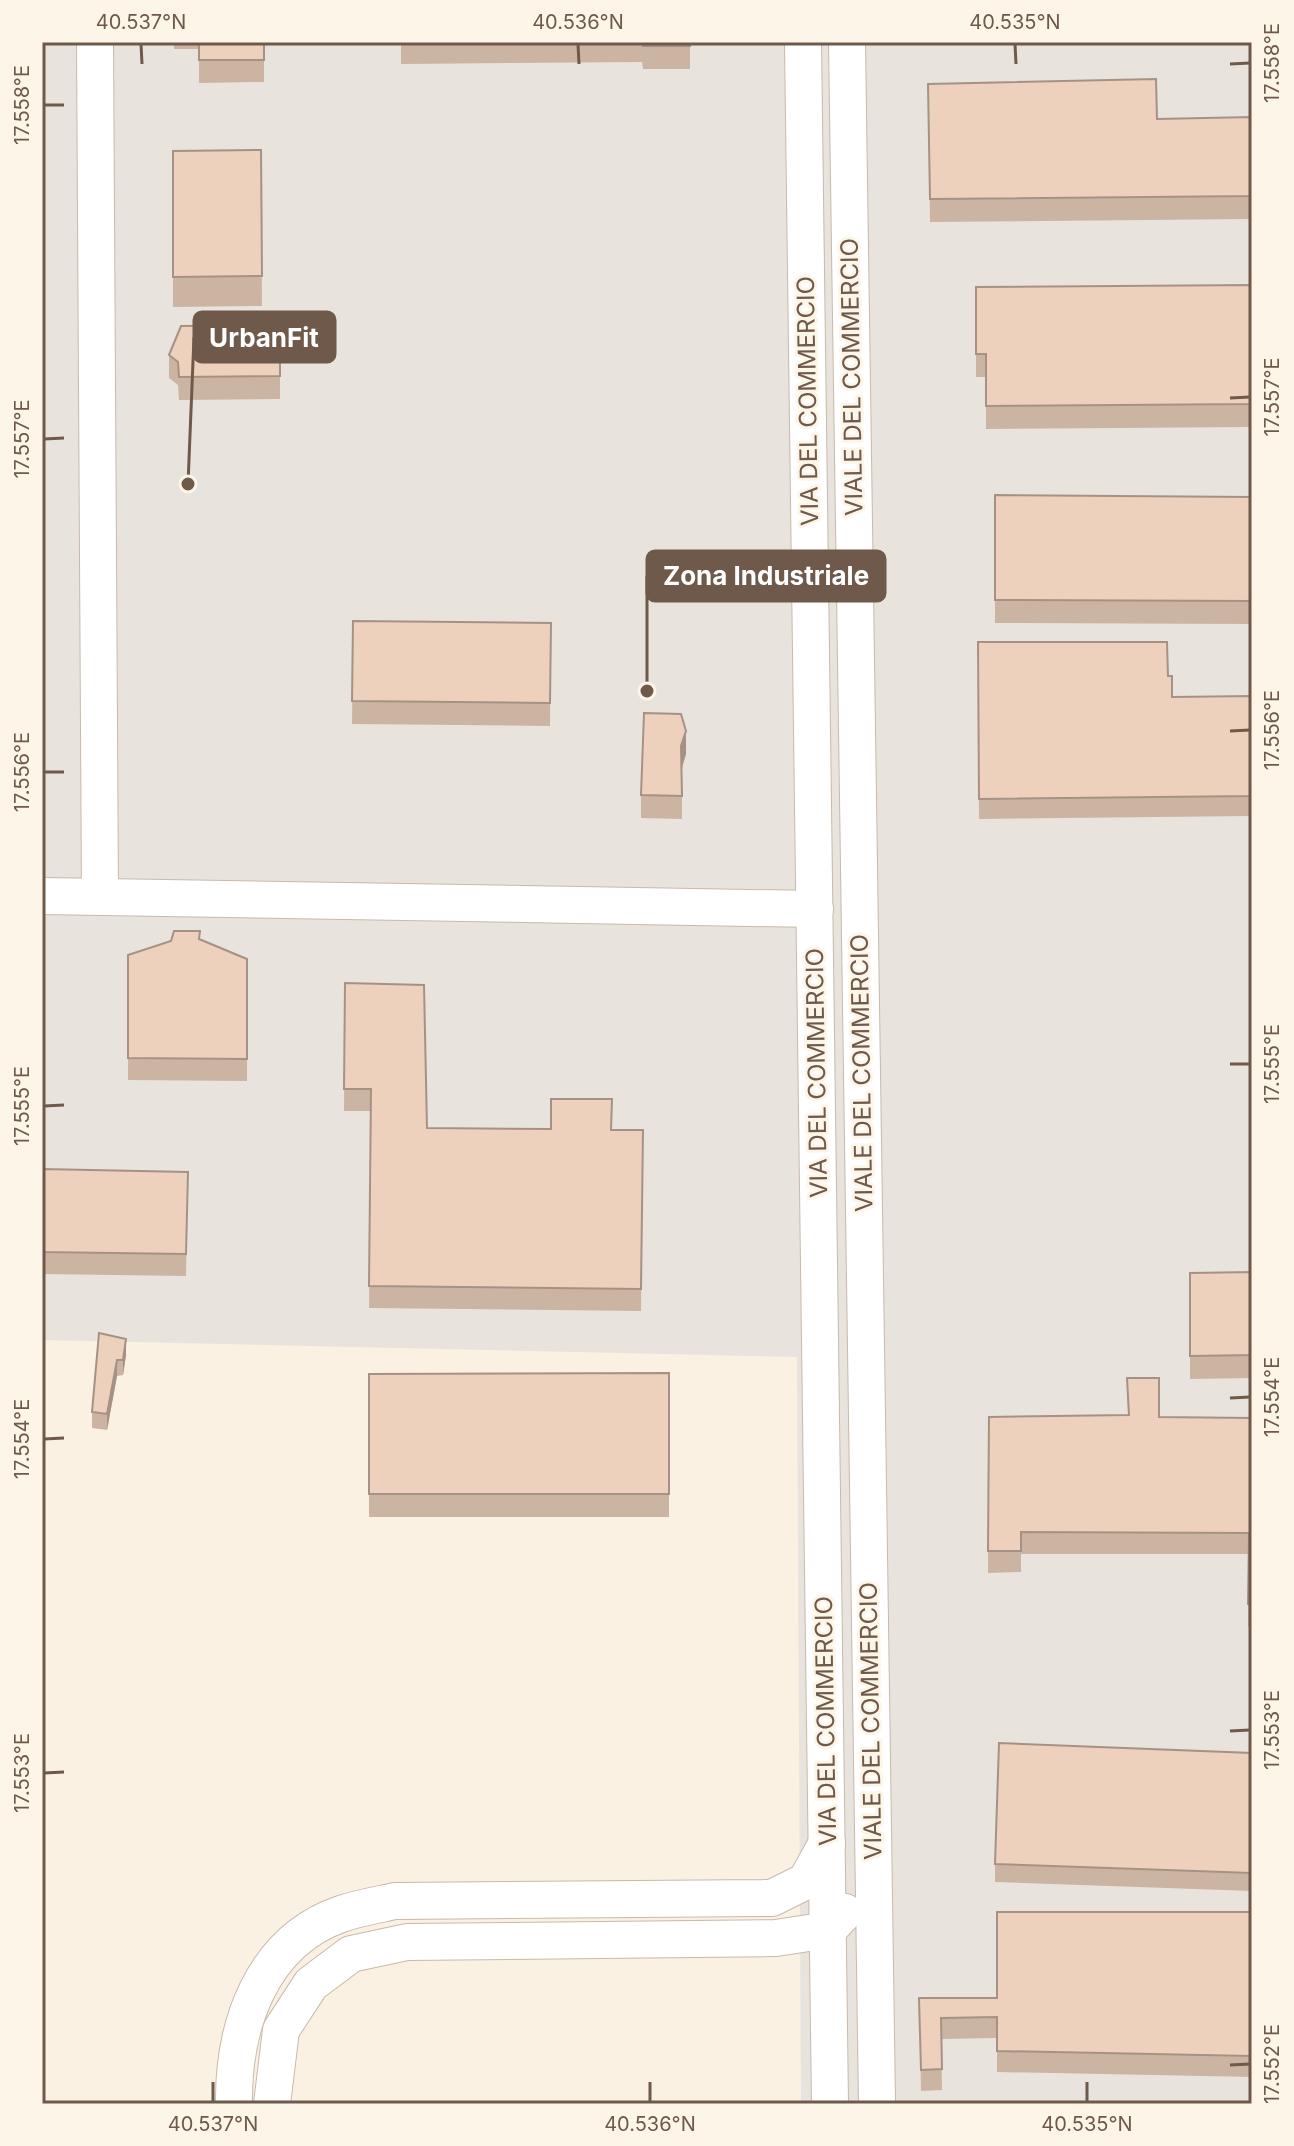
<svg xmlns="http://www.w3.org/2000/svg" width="1294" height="2146" font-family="Inter,sans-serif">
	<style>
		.industrial { fill: #e9e3dd }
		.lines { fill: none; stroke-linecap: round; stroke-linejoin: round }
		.minor-casing { stroke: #c9b9aa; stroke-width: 38 }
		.minor { stroke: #fff; stroke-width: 36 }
		.wall { fill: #ccb4a3 }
		.shaded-wall { fill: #a69284 }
		.building { fill: #edd1bd; stroke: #a69284; stroke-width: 2 }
		.ticks { fill: none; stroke: #6f594b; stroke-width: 3 }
		.labels { text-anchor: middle; stroke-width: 6; stroke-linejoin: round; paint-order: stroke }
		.street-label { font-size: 24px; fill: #6f594b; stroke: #fdf6e8 }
		.leader { fill: none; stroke: #6f594b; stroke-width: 3 }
		.callout-dot { fill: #6f594b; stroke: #fdf6e8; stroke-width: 3 }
		.callout { fill: #6f594b; stroke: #6f594b; stroke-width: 3 }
		.callout-label { font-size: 26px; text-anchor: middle; font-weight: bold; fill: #fff }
		.neatline { fill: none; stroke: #6f594b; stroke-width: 3 }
		.ticks-label { font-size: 20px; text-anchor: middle; fill: #6f594b }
	</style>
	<rect width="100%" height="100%" fill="#faf1e3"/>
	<path class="industrial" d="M 42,42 L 1252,42 L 1252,2104 L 801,2104 L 797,1357 L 42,1340 Z"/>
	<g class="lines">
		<defs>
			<g id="minor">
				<path d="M 95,42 L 100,897"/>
				<path d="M 803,42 L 830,2104"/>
				<path d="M 847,42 L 877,2104"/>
				<path d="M 42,896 L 815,909"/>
				<path d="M 234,2104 C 233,2026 261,1942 341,1914 C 358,1908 377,1905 395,1901 L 772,1898 L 806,1881 L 827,1843"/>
				<path d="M 272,2104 L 281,2030 L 311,1984 L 351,1954 L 407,1942 L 776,1938 L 828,1930 L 845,1912"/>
			</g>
		</defs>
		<use href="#minor" class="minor-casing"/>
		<use href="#minor" class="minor"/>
	</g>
	<g class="wall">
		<path d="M 174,42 L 264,42 L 264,82 L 199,83 L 199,49 L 174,49 Z"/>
		<path d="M 401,42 L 690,42 L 690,69 L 643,69 L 642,62 L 401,64 Z"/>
		<path d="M 928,84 L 1157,119 L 1252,117 L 1252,219 L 930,222 Z"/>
		<path d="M 261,150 L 262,306 L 173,307 L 173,151 Z"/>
		<path d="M 1252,285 L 1252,427 L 986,429 L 986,377 L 976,377 L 976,287 Z"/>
		<path d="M 280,325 L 280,399 L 179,400 L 178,385 L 169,378 L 169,355 Z"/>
		<path d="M 995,495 L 1252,497 L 1252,624 L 995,623 Z"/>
		<path d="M 353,621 L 551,623 L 550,726 L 352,724 Z"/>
		<path d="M 978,642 L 1168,676 L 1172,697 L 1252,696 L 1252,816 L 979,819 Z"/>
		<path d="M 686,754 L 682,769 L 682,819 L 641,818 L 641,795 Z"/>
		<path d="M 200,940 L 247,959 L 247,1081 L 128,1080 L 128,955 Z"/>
		<path d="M 345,983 L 427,1128 L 643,1130 L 641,1311 L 369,1308 L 371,1111 L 344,1111 Z"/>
		<path d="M 42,1169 L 188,1172 L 186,1276 L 42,1274 Z"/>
		<path d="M 1252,1272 L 1252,1378 L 1190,1379 L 1190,1273 Z"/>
		<path d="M 99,1333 L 126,1355 L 123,1375 L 117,1376 L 107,1430 L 92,1428 L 92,1412 Z"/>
		<path d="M 669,1373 L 669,1517 L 369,1517 L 369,1374 Z"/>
		<path d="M 1127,1378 L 1159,1417 L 1252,1418 L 1252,1626 L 1248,1626 L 1249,1554 L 1021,1554 L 1021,1572 L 988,1573 L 989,1417 L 1128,1415 Z"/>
		<path d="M 1252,1753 L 1252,1891 L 995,1882 L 995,1864 Z"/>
		<path d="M 1252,1912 L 1252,2077 L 997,2072 L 997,2038 L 941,2039 L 942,2090 L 921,2091 L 919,1998 L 997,1998 Z"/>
	</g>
	<g class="shaded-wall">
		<path d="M 686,731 L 686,754 L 681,769 L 681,746 Z"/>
		<path d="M 126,1339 L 126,1355 L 123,1375 L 123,1360 Z"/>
		<path d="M 117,1360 L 117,1376 L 107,1430 L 107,1414 Z"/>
	</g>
	<g class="building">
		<rect x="199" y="42" width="65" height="18"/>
		<rect x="643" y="42" width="47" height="4"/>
		<path d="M 1156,79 L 1157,119 L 1252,117 L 1252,196 L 930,199 L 928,84 Z"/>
		<path d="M 261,150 L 262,276 L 173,277 L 173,151 Z"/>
		<path d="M 1252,285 L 1252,404 L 986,406 L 986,354 L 976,354 L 976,287 Z"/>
		<path d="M 280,325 L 280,376 L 179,377 L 178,362 L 169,355 L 181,326 Z"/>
		<path d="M 995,495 L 1252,497 L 1252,601 L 995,600 Z"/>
		<path d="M 353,621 L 551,623 L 550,703 L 352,701 Z"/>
		<path d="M 978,642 L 1167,642 L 1168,676 L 1172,676 L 1172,697 L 1252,696 L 1252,796 L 979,799 Z"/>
		<path d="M 644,713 L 681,714 L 686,731 L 681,746 L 682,796 L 641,795 Z"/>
		<path d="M 174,931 L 200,931 L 199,939 L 247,959 L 247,1059 L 128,1058 L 128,955 L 171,941 Z"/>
		<path d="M 345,983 L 424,985 L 427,1128 L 551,1129 L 551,1099 L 612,1099 L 611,1130 L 643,1130 L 641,1289 L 369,1286 L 371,1089 L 344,1089 Z"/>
		<path d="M 42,1169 L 188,1172 L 186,1254 L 42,1252 Z"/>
		<path d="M 1252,1272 L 1252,1355 L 1190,1356 L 1190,1273 Z"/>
		<path d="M 99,1333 L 126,1339 L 123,1360 L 117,1360 L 107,1414 L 92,1412 Z"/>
		<path d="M 669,1373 L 669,1494 L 369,1494 L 369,1374 Z"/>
		<path d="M 1127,1378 L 1159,1378 L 1159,1417 L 1252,1418 L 1252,1604 L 1248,1604 L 1249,1533 L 1021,1532 L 1021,1551 L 988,1551 L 989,1417 L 1129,1415 Z"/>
		<path d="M 999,1743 L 1252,1753 L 1252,1873 L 995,1864 Z"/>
		<path d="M 997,1912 L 1252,1912 L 1252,2056 L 997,2051 L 997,2017 L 941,2018 L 942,2069 L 921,2070 L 919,1998 L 997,1998 Z"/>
	</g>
	<path class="ticks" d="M 141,44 L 142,64M 578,44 L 579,64M 1015,44 L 1016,64M 1230,64 L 1250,63M 44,105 L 64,105M 1230,398 L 1250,397M 44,439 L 64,438M 1230,731 L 1250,730M 44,772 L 64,772M 1230,1064 L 1250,1064M 44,1106 L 64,1105M 1230,1398 L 1250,1397M 44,1439 L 64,1438M 1230,1731 L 1250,1730M 44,1773 L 64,1772M 1230,2065 L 1250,2064M 213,2082 L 213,2102M 650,2082 L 650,2102M 1087,2082 L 1087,2102"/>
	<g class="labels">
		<g class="street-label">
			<text transform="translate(852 377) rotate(-91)" y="8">VIALE DEL COMMERCIO</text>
			<text transform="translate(808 401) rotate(-91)" y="8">VIA DEL COMMERCIO</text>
			<text transform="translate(817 1073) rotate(-91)" y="8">VIA DEL COMMERCIO</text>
			<text transform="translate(862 1073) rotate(-91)" y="8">VIALE DEL COMMERCIO</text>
			<text transform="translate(826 1721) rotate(-91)" y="8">VIA DEL COMMERCIO</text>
			<text transform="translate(871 1721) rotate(-91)" y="8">VIALE DEL COMMERCIO</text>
		</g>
	</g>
	<path class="leader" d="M188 484L194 337M647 691L647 576"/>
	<g class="callout-dot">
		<circle cx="188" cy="484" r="8"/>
		<circle cx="647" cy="691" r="8"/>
	</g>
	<g class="callout">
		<rect x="194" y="312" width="141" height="50" rx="8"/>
		<rect x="647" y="551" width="238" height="50" rx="8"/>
	</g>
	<g class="callout-label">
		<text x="264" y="347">UrbanFit</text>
		<text x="766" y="585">Zona Industriale</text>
	</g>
	<rect width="1294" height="2146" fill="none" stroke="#fdf6e8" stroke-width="88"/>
	<rect x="44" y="44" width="1206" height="2058" class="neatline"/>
	<g class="ticks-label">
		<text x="141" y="29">40.537°N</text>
		<text x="578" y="29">40.536°N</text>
		<text x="1015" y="29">40.535°N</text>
		<text transform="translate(1272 63) rotate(-90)" y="7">17.558°E</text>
		<text transform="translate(22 105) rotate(-90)" y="7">17.558°E</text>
		<text transform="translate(1272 397) rotate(-90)" y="7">17.557°E</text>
		<text transform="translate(22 439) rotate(-90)" y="7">17.557°E</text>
		<text transform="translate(1272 730) rotate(-90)" y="7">17.556°E</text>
		<text transform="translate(22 772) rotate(-90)" y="7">17.556°E</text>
		<text transform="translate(1272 1064) rotate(-90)" y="7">17.555°E</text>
		<text transform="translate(22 1106) rotate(-90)" y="7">17.555°E</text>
		<text transform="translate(1272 1397) rotate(-90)" y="7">17.554°E</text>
		<text transform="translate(22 1439) rotate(-90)" y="7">17.554°E</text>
		<text transform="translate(1272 1730) rotate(-90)" y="7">17.553°E</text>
		<text transform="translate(22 1773) rotate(-90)" y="7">17.553°E</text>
		<text transform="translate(1272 2064) rotate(-90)" y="7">17.552°E</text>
		<text x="213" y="2131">40.537°N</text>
		<text x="650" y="2131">40.536°N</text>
		<text x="1087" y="2131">40.535°N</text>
	</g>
</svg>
